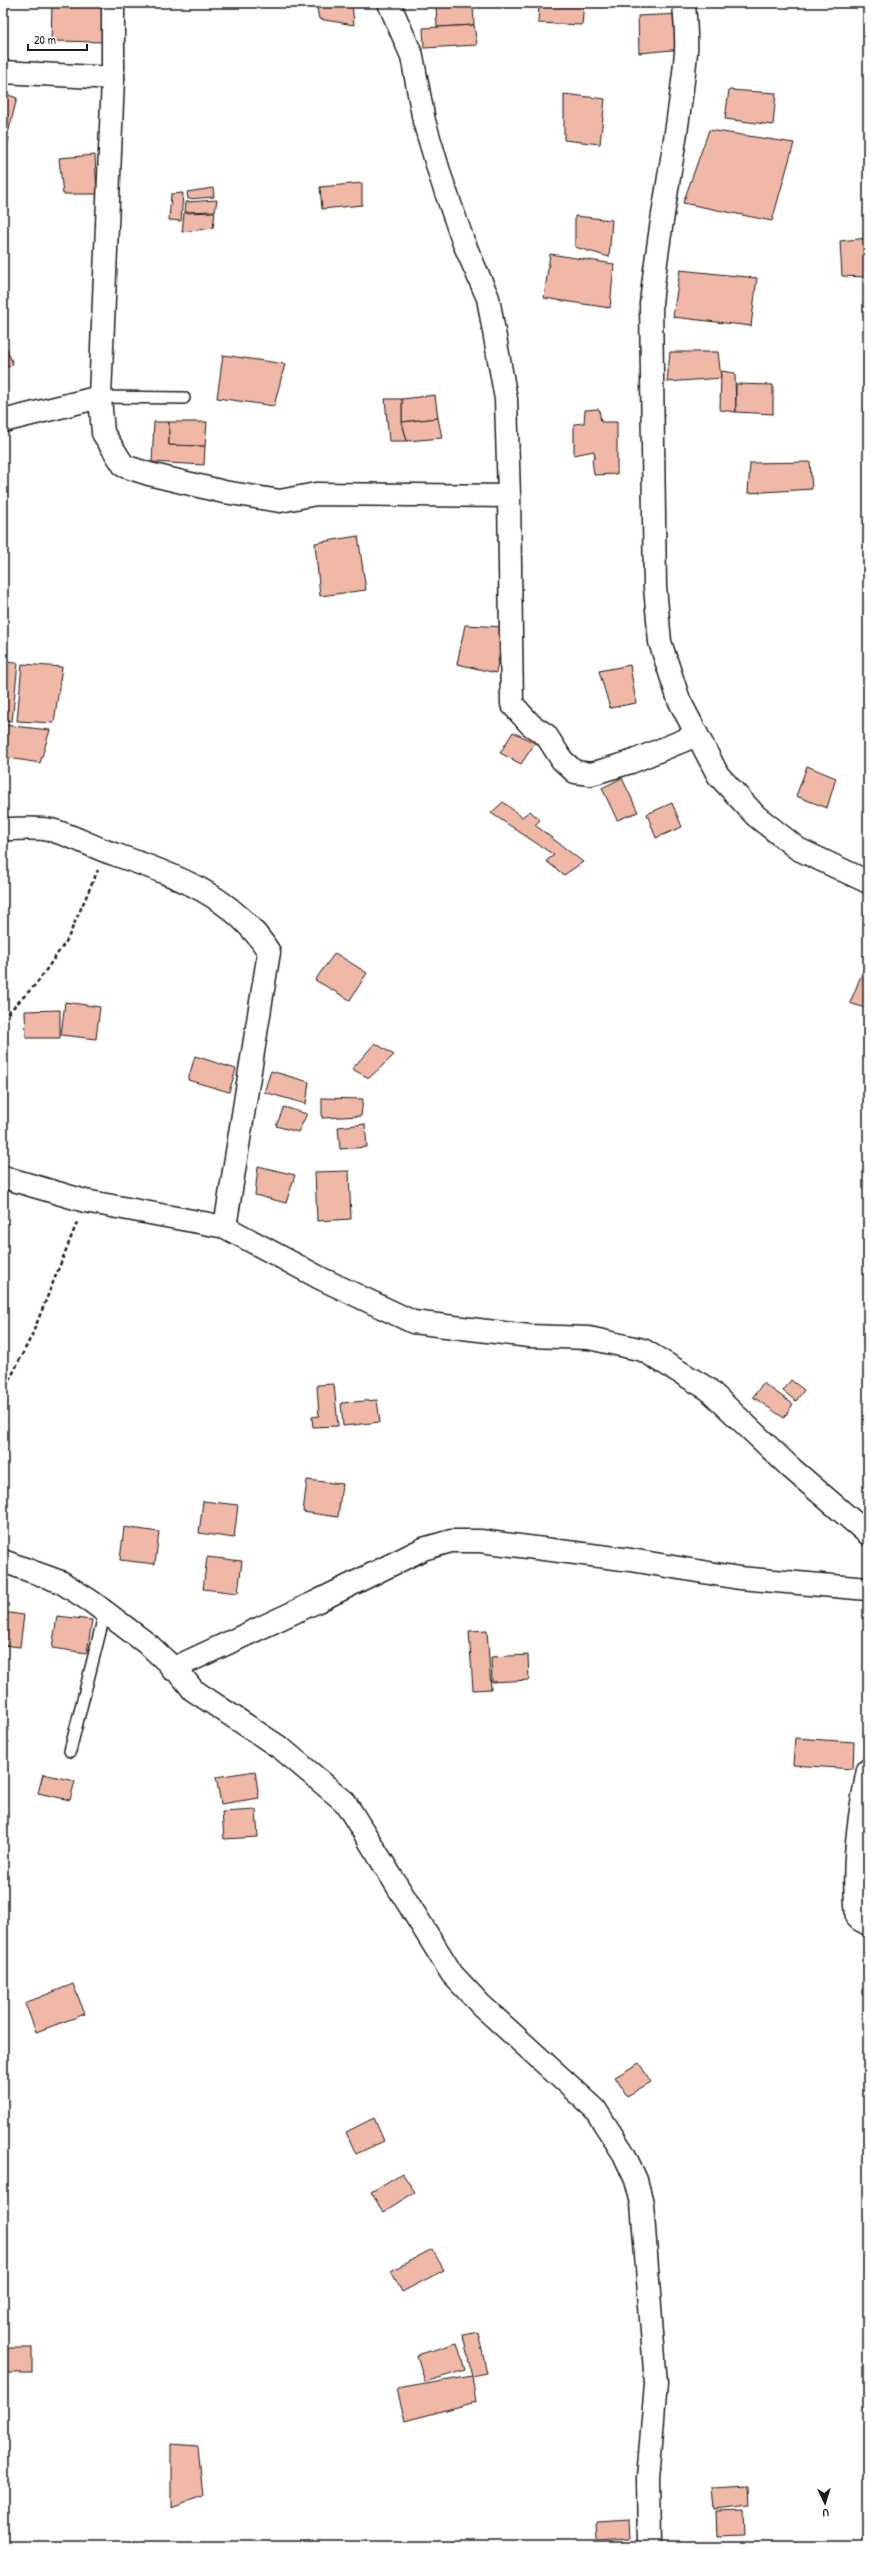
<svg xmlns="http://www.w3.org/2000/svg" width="871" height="2549" font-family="'Patrick Hand',sans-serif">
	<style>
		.building { fill: #f0b8a7; stroke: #1c1c1c }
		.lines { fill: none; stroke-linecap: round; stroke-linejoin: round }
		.lane-casing { stroke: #1c1c1c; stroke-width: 14 }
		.street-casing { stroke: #1c1c1c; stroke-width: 25 }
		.path { stroke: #1c1c1c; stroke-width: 2.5; stroke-dasharray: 4 3; stroke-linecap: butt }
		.lane { stroke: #fff; stroke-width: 11 }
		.street { stroke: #fff; stroke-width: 22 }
	</style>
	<rect width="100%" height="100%" fill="#fff"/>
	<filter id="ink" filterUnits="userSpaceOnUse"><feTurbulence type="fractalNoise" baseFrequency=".025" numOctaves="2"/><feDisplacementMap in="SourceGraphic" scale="8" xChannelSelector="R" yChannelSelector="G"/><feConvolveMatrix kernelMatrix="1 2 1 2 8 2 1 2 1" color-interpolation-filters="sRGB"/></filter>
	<g filter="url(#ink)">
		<g class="building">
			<path d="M 52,3 L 105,6 L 106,42 L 51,41 Z"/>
			<path d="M 316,3 L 352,3 L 354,25 L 319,19 Z"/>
			<path d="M 539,3 L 584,3 L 582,25 L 538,23 Z"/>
			<path d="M 473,4 L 474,25 L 437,27 L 436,6 Z"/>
			<path d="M 681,14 L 683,49 L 639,53 L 638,16 Z"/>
			<path d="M 474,25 L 477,45 L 424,48 L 423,28 Z"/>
			<path d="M 729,90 L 776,93 L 773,125 L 725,119 Z"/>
			<path d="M 3,93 L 17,98 L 9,130 L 3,128 Z"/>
			<path d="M 564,94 L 605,99 L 600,144 L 564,140 Z"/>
			<path d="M 709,130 L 794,143 L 772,221 L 683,203 Z"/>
			<path d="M 3,137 L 9,138 L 3,163 Z"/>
			<path d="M 95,155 L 97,194 L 63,194 L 59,158 Z"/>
			<path d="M 362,183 L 362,205 L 322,209 L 320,187 Z"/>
			<path d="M 213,188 L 214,197 L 188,199 L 187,192 Z"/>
			<path d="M 183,193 L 181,221 L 169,220 L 171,194 Z"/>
			<path d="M 217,200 L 215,211 L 185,212 L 186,202 Z"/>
			<path d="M 215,212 L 213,228 L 182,232 L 184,213 Z"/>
			<path d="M 575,216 L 612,220 L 609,257 L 575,247 Z"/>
			<path d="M 868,238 L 868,277 L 842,276 L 840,241 Z"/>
			<path d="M 550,254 L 614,264 L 610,308 L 544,298 Z"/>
			<path d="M 680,270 L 757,278 L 751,326 L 673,317 Z"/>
			<path d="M 3,340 L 13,364 L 3,370 Z"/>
			<path d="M 670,352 L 718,352 L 721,378 L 667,382 Z"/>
			<path d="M 223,355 L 285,364 L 274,406 L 217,398 Z"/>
			<path d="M 721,371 L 735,373 L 736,412 L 720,410 Z"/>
			<path d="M 736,384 L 773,385 L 773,414 L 736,412 Z"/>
			<path d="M 435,395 L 438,418 L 402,422 L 402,399 Z"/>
			<path d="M 385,399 L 402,399 L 402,422 L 407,441 L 389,441 Z"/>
			<path d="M 599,409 L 601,422 L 617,422 L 617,474 L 594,475 L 592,459 L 595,458 L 594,451 L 574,455 L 574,424 L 584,423 L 585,410 Z"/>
			<path d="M 438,418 L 442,438 L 407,441 L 402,422 Z"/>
			<path d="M 154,422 L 169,422 L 169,445 L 205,446 L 204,465 L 152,462 Z"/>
			<path d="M 169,422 L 207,422 L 205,446 L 169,445 Z"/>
			<path d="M 810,462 L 812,489 L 748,493 L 750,463 Z"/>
			<path d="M 358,536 L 366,590 L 320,596 L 315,543 Z"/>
			<path d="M 465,625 L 505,627 L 496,673 L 457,664 Z"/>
			<path d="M 3,662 L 18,663 L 12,721 L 3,720 Z"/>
			<path d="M 22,664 L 62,667 L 54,723 L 17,721 Z"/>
			<path d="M 630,665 L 636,703 L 610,708 L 599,671 Z"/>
			<path d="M 3,725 L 50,730 L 40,763 L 3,757 Z"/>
			<path d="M 513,732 L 535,743 L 521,764 L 500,753 Z"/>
			<path d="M 807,766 L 836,778 L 827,808 L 796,796 Z"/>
			<path d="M 622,778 L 638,812 L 617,820 L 602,788 Z"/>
			<path d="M 503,802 L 522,817 L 530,811 L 540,820 L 535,825 L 583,862 L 564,875 L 546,861 L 554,855 L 491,813 Z"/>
			<path d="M 672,803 L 682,827 L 656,838 L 647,814 Z"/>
			<path d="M 335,953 L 367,973 L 350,1000 L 315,980 Z"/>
			<path d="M 868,958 L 868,1009 L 850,1003 Z"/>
			<path d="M 65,1002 L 100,1007 L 96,1039 L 61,1035 Z"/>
			<path d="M 60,1010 L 60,1038 L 26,1038 L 25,1011 Z"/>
			<path d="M 375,1043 L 394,1055 L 369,1078 L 352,1069 Z"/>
			<path d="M 195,1056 L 236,1069 L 229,1092 L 188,1080 Z"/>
			<path d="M 271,1071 L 309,1082 L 306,1104 L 264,1092 Z"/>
			<path d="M 322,1098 L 363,1099 L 361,1116 L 322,1118 Z"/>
			<path d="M 284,1107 L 307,1114 L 298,1132 L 276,1126 Z"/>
			<path d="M 365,1124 L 367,1147 L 340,1149 L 338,1127 Z"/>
			<path d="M 258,1166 L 295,1175 L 286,1203 L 255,1195 Z"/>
			<path d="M 349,1171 L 351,1219 L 317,1221 L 315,1172 Z"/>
			<path d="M 791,1380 L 804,1390 L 796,1401 L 783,1391 Z"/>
			<path d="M 763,1383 L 793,1404 L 784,1418 L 753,1397 Z"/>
			<path d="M 334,1384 L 338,1426 L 313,1427 L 312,1417 L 319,1416 L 317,1385 Z"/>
			<path d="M 377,1400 L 380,1422 L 343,1426 L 341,1403 Z"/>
			<path d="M 307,1480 L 342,1484 L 338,1517 L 303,1512 Z"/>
			<path d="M 203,1501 L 238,1505 L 234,1538 L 199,1533 Z"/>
			<path d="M 124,1527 L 159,1532 L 155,1564 L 120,1560 Z"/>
			<path d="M 207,1557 L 242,1561 L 238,1593 L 203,1589 Z"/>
			<path d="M 3,1612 L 24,1615 L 20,1647 L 3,1645 Z"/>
			<path d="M 57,1616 L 92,1620 L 87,1653 L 52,1648 Z"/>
			<path d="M 487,1630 L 491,1689 L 473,1690 L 469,1631 Z"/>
			<path d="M 528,1655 L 529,1680 L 492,1682 L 491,1657 Z"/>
			<path d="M 795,1738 L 854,1742 L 853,1769 L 793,1765 Z"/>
			<path d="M 255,1771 L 259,1798 L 221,1804 L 216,1777 Z"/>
			<path d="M 43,1774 L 75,1781 L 70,1800 L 38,1793 Z"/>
			<path d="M 256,1810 L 258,1837 L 224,1839 L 222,1812 Z"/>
			<path d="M 73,1984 L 85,2014 L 36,2032 L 25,2003 Z"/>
			<path d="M 639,2063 L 651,2082 L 627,2096 L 615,2077 Z"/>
			<path d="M 374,2118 L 384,2141 L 356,2154 L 346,2132 Z"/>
			<path d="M 402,2173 L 415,2192 L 383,2212 L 371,2192 Z"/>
			<path d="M 432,2249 L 444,2270 L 402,2292 L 391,2271 Z"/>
			<path d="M 478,2332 L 487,2373 L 472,2376 L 463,2335 Z"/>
			<path d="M 457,2343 L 465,2370 L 425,2382 L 417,2355 Z"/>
			<rect x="3" y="2348" width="29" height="25"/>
			<path d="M 472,2376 L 476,2402 L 405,2421 L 397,2389 Z"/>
			<path d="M 171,2444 L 198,2446 L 203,2497 L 171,2508 Z"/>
			<path d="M 749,2486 L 750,2506 L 714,2510 L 712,2488 Z"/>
			<path d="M 744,2511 L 745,2534 L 717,2535 L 716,2512 Z"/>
			<path d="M 629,2520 L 630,2538 L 598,2540 L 597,2522 Z"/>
		</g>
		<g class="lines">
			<defs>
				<g id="lane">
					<path d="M 100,397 L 184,398"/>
					<path d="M 70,1751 L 105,1612"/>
				</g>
				<g id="street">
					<path d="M 389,3 L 412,56 L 424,121 L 441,178 L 463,241 L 488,298 L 506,399 L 509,496"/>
					<path d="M 684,3 C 685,19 687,36 686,52 C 679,136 659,220 651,304 L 655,587 L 660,642 L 679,700 L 718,775 L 756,816 L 798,849 L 868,882"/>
					<path d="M 3,72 L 113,78"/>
					<path d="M 100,397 L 103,433 L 124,466 L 149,474 L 224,492 L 280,501 L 316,494 L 509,496 L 512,704 L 531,725 L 546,735 L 562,760 L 575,772 L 591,774 L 631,762 L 697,735"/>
					<path d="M 3,421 L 100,397 L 113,78 L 113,3"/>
					<path d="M 3,829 C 19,829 36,827 51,830 C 71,835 89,845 108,852 C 171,874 232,893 269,952 L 225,1227 L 85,1201 L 3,1177"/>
					<path d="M 225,1227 L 320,1278 L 413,1322 L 529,1336 L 589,1338 L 643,1350 L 708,1389 L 791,1468 L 868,1534"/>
					<path d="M 3,1561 L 61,1582 L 92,1602 L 150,1646 L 182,1676 L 193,1690 L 282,1749 L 345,1802 L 452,1974 L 481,2005 L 595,2109 L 624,2154 L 636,2180 L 642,2203 L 656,2384 L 648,2478 L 649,2546"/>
					<path d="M 172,1669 L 316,1602 L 423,1549 L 451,1541 L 480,1541 L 631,1560 L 739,1578 L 868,1589"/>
					<path d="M 868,1770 C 858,1820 852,1867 857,1918 L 868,1924"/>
				</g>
			</defs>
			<use href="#lane" class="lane-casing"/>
			<use href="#street" class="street-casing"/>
			<g class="path">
				<path d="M 3,1018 L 37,983 L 67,940 L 98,870"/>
				<path d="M 3,1393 L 32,1335 L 78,1220"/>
			</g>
			<use href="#lane" class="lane"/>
			<use href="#street" class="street"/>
		</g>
	</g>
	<rect width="871" height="2549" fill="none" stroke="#fff" stroke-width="16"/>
	<rect x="8" y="8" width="855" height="2533" fill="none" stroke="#1c1c1c" stroke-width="1.5" filter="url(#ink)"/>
	<g transform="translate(825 2503) rotate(176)" stroke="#ffffff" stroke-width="3" paint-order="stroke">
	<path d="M0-3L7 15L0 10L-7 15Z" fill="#1c1c1c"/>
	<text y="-6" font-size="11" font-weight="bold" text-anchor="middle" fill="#1c1c1c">U</text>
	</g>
	<path d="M28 44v6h59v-6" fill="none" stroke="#1c1c1c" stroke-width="2"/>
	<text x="34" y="44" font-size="12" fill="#1c1c1c" stroke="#ffffff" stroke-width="3" paint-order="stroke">20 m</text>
</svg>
